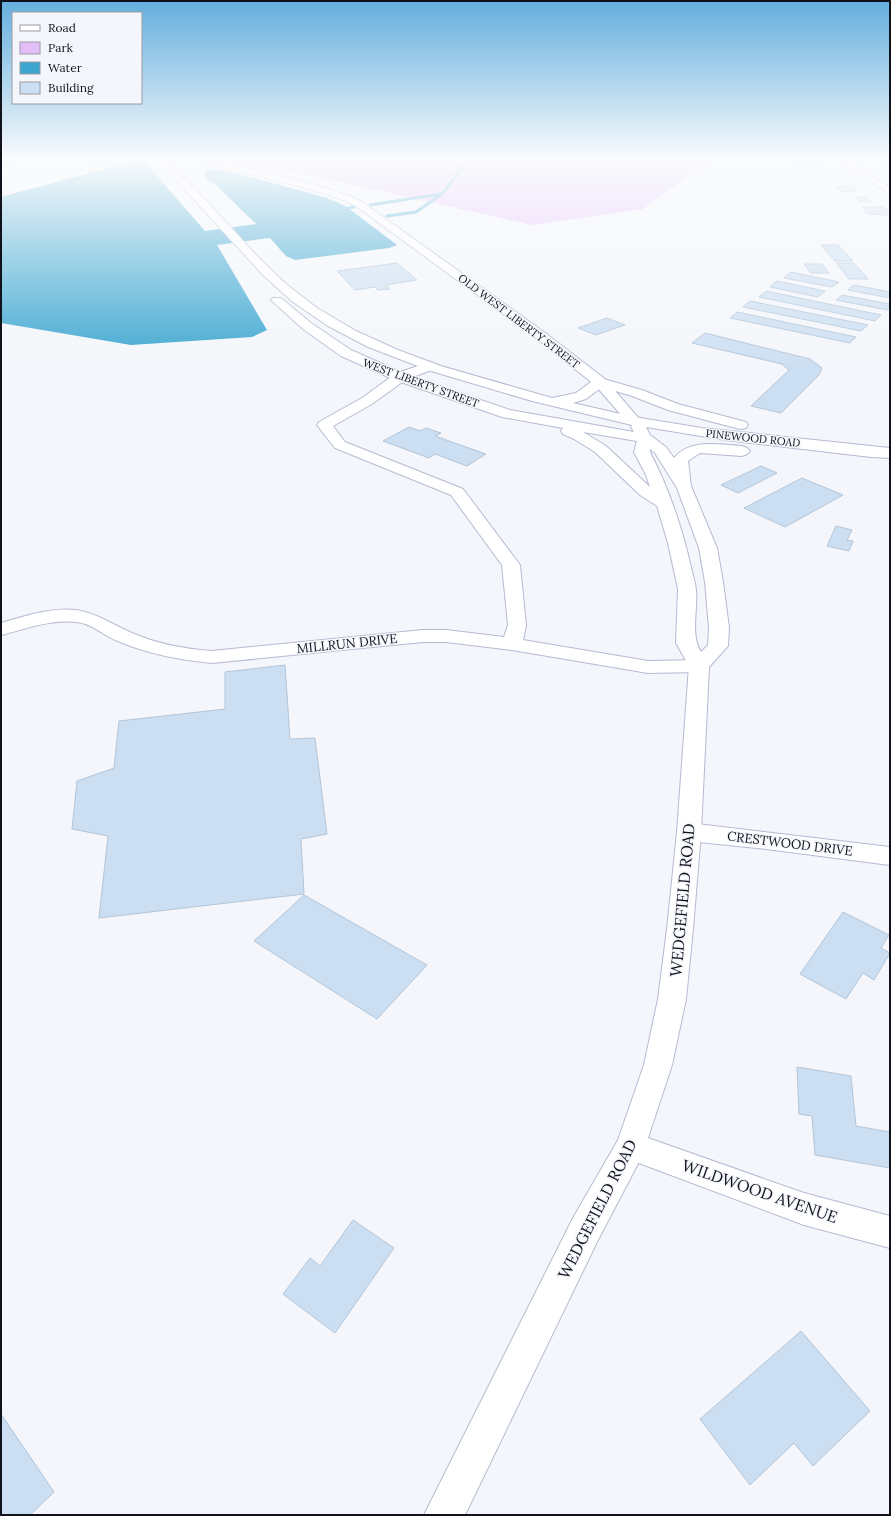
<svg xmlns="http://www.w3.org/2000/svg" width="891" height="1516" font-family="Lora,serif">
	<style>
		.green { fill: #e3bef9 }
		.water { fill: #3ca6d0 }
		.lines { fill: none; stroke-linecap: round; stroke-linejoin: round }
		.stream { stroke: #3ca6d0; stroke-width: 3 }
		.building { fill: #ccdff2; stroke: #b3c5d8 }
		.minor-casing { stroke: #b4bbd2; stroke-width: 2 }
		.secondary-casing { stroke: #b4bbd2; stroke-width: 2 }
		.minor { fill: #fff; fill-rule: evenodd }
		.secondary { fill: #fff; fill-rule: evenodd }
		.labels { text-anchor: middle; stroke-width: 3; stroke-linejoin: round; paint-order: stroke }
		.far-street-label { font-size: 11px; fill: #10131b; stroke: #f4f6fb }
		.street-label { font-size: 13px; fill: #10131b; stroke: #f4f6fb }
		.near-street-label { font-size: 16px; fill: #10131b; stroke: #f4f6fb }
	</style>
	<rect width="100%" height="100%" fill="#f4f6fb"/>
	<path class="green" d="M 234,158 L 713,158 L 643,209 L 532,225 Z"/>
	<path class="water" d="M 144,161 L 205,231 L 256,224 L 214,183 L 207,180 L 204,175 L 207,172 L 204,169 L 224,170 L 324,197 L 341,204 L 348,208 L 397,245 L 389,248 L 295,260 L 286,256 L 270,238 L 217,245 L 267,330 L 252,337 L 131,345 L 1,323 L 1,197 L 93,172 Z"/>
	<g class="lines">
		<g class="stream">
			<path d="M 370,205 L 441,194"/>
			<path d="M 348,208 L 354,207"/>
			<path d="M 387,216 L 416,212 L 442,194 L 470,158"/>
		</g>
	</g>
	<g class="building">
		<path d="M 106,158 L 110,163 L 94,164 L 90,159 Z"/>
		<path d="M 791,158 L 810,158 L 819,164 L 807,164 L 802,161 L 795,161 Z"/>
		<path d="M 14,160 L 17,164 L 1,166 L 1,162 Z"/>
		<path d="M 881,165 L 890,165 L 890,171 L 886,171 Z"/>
		<path d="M 802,167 L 824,167 L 829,171 L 815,171 L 817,173 L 809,173 Z"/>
		<path d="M 851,186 L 858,191 L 843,192 L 836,187 Z"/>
		<path d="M 855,197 L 867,197 L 871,202 L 859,202 Z"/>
		<path d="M 862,207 L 884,207 L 890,215 L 867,214 Z"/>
		<path d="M 821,245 L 838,245 L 853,261 L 835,261 Z"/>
		<path d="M 397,263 L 417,280 L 386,285 L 390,289 L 378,290 L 375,287 L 355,290 L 337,271 Z"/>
		<path d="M 836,263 L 854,263 L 868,279 L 849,279 Z"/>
		<path d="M 804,264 L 822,264 L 829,273 L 811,273 Z"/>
		<path d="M 791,272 L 839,282 L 832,287 L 784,278 Z"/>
		<path d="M 777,281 L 825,291 L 818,297 L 770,287 Z"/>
		<path d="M 854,285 L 890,292 L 890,298 L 848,290 Z"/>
		<path d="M 766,291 L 881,315 L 875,321 L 759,297 Z"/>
		<path d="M 842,295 L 890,304 L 890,308 L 887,310 L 836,300 Z"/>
		<path d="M 750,301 L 868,325 L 861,331 L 743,307 Z"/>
		<path d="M 737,312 L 856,337 L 850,343 L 730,318 Z"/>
		<path d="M 607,318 L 625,325 L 596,335 L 578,328 Z"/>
		<path d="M 705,333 L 810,359 L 822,368 L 819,375 L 781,413 L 751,406 L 789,370 L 782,364 L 692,343 Z"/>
		<path d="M 409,427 L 420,431 L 426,428 L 441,433 L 435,436 L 486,454 L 467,466 L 435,454 L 429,458 L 383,441 Z"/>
		<path d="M 761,466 L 777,473 L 738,493 L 721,485 Z"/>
		<path d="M 802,478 L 843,495 L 785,527 L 744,508 Z"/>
		<path d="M 836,526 L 852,530 L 847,540 L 853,541 L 849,551 L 827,546 Z"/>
		<path d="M 285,665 L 290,739 L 315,738 L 327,834 L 301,839 L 304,894 L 99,918 L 108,836 L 72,829 L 77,781 L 114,768 L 119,721 L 225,709 L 225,672 Z"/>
		<path d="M 304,895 L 427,965 L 377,1019 L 254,941 Z"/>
		<path d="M 843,912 L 889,935 L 881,948 L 890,953 L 874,980 L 863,973 L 846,999 L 800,974 Z"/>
		<path d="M 797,1067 L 851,1076 L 856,1126 L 890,1132 L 890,1168 L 815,1155 L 812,1116 L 799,1114 Z"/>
		<path d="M 353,1220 L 394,1248 L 335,1333 L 283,1294 L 310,1258 L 320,1266 Z"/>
		<path d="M 801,1331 L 870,1411 L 813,1466 L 794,1443 L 750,1485 L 700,1419 Z"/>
		<path d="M 1,1414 L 54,1492 L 30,1515 L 1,1515 Z"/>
	</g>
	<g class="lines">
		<defs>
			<g id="minor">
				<path d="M 195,158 L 208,158 L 319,186 L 350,196 L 362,202 L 544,332 L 605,379 L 641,421 L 639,424 L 634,425 L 629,424 L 595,385 L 536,338 L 356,206 L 344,200 L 313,190 L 196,160 Z"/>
				<path d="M 834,158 L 843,158 L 890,187 L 890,194 Z"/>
				<path d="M 429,362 L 434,363 L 436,366 L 434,369 L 405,380 L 372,404 L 333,426 L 345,442 L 463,489 L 520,565 L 526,625 L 523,640 L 648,661 L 699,660 L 706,662 L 709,666 L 706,670 L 699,672 L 648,673 L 512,650 L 446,642 L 423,642 L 212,663 C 181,660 149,654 120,642 C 105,637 92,623 76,622 C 50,619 26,629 1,635 L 1,623 C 25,616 51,607 76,610 C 97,613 113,625 132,633 C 157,644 185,649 212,651 L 423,630 L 446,630 L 504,637 L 508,625 L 502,565 L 451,495 L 335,448 L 317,425 L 319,422 L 362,398 L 395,374 Z"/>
				<path d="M 689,823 L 890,847 L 890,865 L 766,849 L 689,841 L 681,838 L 677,832 L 681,826 Z"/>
				<path d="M 631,1132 L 804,1193 L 890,1216 L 890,1248 L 804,1225 L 620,1156 L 616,1146 L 620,1136 Z"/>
			</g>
			<path id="secondary" d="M 156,158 L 164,158 L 203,197 L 257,256 L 286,284 L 317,308 L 356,331 L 398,350 L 441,366 L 552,398 L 576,393 L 595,379 L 600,378 L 642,390 L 678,404 L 746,422 L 748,425 L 746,428 L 741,429 L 736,428 L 668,410 L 632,396 L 602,387 L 586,399 L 573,403 L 634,417 L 702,428 L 890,448 L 890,458 L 871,457 L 725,440 L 646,427 L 650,435 L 666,447 L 674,458 C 690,438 719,445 742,446 L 747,448 L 750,451 L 747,454 L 742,456 L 700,453 L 688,461 L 691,486 L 717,548 L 723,582 L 729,628 L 728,646 L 709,667 L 701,832 L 693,929 L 686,999 L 672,1065 L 642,1156 L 597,1242 L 465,1515 L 424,1515 L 573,1218 L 618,1140 L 644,1065 L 658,999 L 667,929 L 677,832 L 689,666 L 676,643 L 678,589 L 668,543 L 657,506 L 640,495 L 595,452 L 574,439 L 563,434 L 561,431 L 563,428 L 502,417 L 395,380 L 341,356 L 303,329 L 271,300 L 273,298 L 281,298 L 311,323 L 351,350 L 405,374 L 510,410 L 634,432 L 631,427 L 632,425 L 532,401 L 431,371 L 368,347 L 328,326 L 293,302 L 263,275 ZM 583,432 L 637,441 L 634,452 L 646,475 L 650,487 L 606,446 ZM 650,449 L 655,453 L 677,488 L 699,548 L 705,582 L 709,628 L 708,645 L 701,652 C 690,634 698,610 696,590 C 695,581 692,572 690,563 C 681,524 668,487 650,452 Z"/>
		</defs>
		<use href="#minor" class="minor-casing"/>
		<use href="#secondary" class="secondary-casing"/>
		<use href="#minor" class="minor"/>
		<use href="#secondary" class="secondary"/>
	</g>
	<linearGradient id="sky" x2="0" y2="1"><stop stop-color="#63aede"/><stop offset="0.43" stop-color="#fafbfd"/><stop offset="1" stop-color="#fafbfd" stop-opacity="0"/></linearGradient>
	<rect width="891" height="370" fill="url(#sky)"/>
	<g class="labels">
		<g class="far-street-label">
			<text transform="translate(519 321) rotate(37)" y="4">OLD WEST LIBERTY STREET</text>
			<text transform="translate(421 383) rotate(20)" y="4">WEST LIBERTY STREET</text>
			<text transform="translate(753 438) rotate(6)" y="4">PINEWOOD ROAD</text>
		</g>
		<g class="street-label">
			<text transform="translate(347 643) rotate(-6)" y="5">MILLRUN DRIVE</text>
			<text transform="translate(790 843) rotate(7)" y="5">CRESTWOOD DRIVE</text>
		</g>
		<g class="near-street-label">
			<text transform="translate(682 900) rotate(-85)" y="6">WEDGEFIELD ROAD</text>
			<text transform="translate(760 1191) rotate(19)" y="6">WILDWOOD AVENUE</text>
			<text transform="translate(597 1209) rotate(-63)" y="6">WEDGEFIELD ROAD</text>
		</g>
	</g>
	<rect width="891" height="1516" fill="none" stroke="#10131b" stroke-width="4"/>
	<rect x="12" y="12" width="130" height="92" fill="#f4f6fb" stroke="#999ba1"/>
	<rect x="20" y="25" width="20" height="6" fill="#ffffff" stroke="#999ba1"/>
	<text x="48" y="32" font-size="12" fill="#10131b">Road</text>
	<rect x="20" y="42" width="20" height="12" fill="#e3bef9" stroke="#999ba1"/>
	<text x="48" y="52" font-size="12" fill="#10131b">Park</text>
	<rect x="20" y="62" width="20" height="12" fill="#3ca6d0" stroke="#999ba1"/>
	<text x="48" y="72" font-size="12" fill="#10131b">Water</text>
	<rect x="20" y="82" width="20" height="12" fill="#ccdff2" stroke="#999ba1"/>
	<text x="48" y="92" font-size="12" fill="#10131b">Building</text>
</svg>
